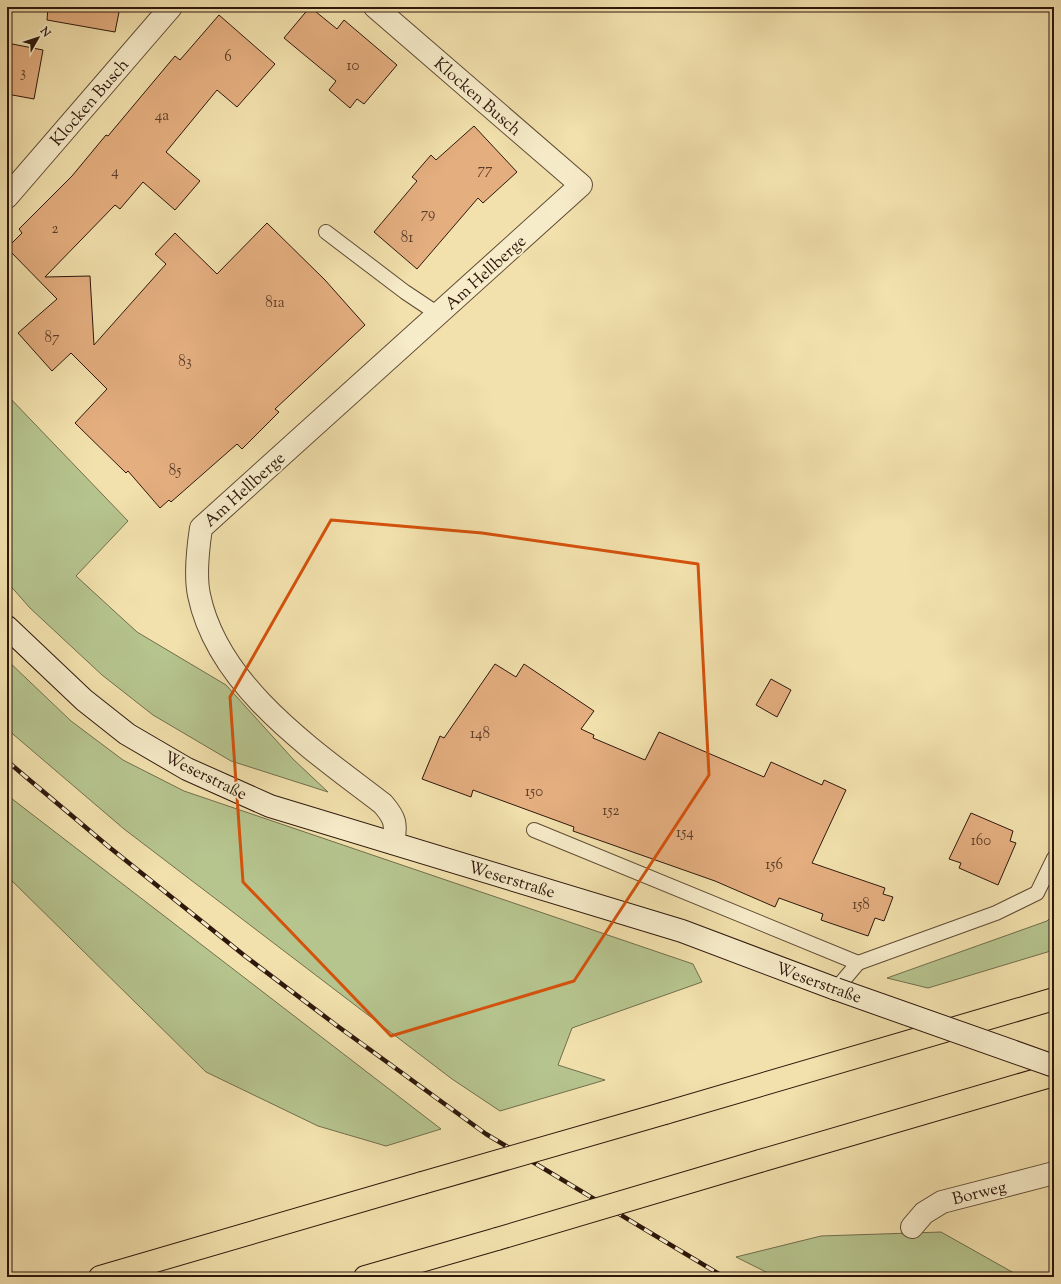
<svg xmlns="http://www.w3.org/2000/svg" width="1061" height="1284" font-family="'Sorts Mill Goudy',serif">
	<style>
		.green { fill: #b6c48e; stroke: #726e4d }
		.building { fill: #e4ae7f; stroke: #2e180c }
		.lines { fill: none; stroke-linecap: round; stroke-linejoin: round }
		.lane-casing { stroke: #5f4a34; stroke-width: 16 }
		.street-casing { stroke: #5f4a34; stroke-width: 24 }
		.secondary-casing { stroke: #2e180c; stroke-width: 24 }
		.highway-casing { stroke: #2e180c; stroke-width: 24 }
		.lane { stroke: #f7ecca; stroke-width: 14 }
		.street { stroke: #f7ecca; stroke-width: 22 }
		.secondary { stroke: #f7ecca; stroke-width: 22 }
		.highway { stroke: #f2e1ad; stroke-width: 22 }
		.rail-casing { stroke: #2e180c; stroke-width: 4.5 }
		.rail { stroke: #f7ecca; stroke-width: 3; stroke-dasharray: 9; stroke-linecap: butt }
		.secondary-bridge-casing { stroke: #2e180c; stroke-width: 24; stroke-linecap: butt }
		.highway-bridge-casing { stroke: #2e180c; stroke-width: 24; stroke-linecap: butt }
		.secondary-bridge { stroke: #f7ecca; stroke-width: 22 }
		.highway-bridge { stroke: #f2e1ad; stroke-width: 22 }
		.marked { fill: none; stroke: #d5520c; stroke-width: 3; stroke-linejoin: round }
		.labels { text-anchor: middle; stroke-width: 4; stroke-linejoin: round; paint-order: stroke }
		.number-label { font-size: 15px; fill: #5c3e29 }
		.street-label { font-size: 17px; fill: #2e180c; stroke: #f7ecca }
	</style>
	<rect width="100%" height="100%" fill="#f2e1ad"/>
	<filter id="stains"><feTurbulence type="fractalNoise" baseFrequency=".005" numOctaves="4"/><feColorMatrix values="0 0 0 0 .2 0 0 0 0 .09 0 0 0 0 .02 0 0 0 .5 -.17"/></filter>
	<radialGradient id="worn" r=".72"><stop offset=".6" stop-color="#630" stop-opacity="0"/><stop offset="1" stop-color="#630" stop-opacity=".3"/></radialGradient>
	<g class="green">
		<path d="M 7,395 L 128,521 L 76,576 L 137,632 L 226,685 L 293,759 L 328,792 L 231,761 L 153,715 L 102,675 L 30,608 L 7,582 Z"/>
		<path d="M 7,660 L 71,721 L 123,760 L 184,791 L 693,964 L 702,982 L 572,1028 L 558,1065 L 605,1080 L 500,1111 L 452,1079 L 124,829 L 7,729 Z"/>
		<path d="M 7,795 L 441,1129 L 386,1146 L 318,1126 L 206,1072 L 7,876 Z"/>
		<path d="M 1054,914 L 1054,950 L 928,988 L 887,978 L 1047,921 Z"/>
		<path d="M 941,1232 L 1021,1277 L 776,1277 L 736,1257 L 821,1236 Z"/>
		<path d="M 671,1273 L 678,1277 L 645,1277 Z"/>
	</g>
	<g class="building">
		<path d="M 48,7 L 120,7 L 115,32 L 47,20 Z"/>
		<path d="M 310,7 L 337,29 L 344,20 L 397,65 L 364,104 L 357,99 L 350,108 L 329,90 L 336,81 L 284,38 Z"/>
		<path d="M 219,15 L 275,64 L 237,107 L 217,90 L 166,152 L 200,181 L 175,210 L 143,182 L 120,209 L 115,205 L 45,277 L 90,276 L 94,345 L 166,264 L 155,254 L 175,233 L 217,274 L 267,223 L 325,280 L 365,325 L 275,409 L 279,412 L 242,449 L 237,444 L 171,502 L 169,500 L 160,508 L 128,471 L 126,473 L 75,423 L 107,389 L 71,353 L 52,371 L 18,333 L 57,299 L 7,248 L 22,233 L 19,229 L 72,176 L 106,135 L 108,136 L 175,56 L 180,60 Z"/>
		<path d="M 7,43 L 43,50 L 34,99 L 7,94 Z"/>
		<path d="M 474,126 L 517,172 L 483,203 L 478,198 L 417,269 L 374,232 L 417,181 L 412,177 L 431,155 L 436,160 Z"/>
		<path d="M 495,664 L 516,677 L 524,664 L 594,711 L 581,729 L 594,735 L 593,738 L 645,760 L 659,732 L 764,777 L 771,762 L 822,785 L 824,780 L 846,790 L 812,863 L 885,888 L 883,894 L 893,897 L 884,921 L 875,918 L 868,936 L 821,920 L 823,914 L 779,898 L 775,907 L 715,881 L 573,831 L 574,827 L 473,790 L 471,797 L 422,779 L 440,736 L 444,738 Z"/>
		<path d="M 771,679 L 791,690 L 777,717 L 756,705 Z"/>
		<path d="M 971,813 L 1013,831 L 1010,841 L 1016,843 L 998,885 L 959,868 L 961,863 L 949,859 Z"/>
	</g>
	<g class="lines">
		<defs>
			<g id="lane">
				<path d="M 326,232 L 405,292 L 438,314"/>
				<path d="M 534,830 L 858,963"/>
				<path d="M 836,989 L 858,963 L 996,913 L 1037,893 L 1054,858"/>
			</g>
			<g id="street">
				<path d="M 375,7 L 581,185 L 201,528 C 198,548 195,576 199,595 C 218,687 313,750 383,804 C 395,818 397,824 393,843"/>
				<path d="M 7,197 L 171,7"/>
				<path d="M 912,1227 L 924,1213 L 942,1202 L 1054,1173"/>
			</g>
			<path id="secondary" d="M 7,627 L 84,700 L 127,734 L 187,769 L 270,806 L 682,931 L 836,989"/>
			<g id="highway">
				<path d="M 665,1113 L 1054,999"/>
				<path d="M 760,1161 L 1054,1075"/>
				<path d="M 100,1277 L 422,1183"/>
				<path d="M 365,1277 L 497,1239"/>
			</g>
		</defs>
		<use href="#lane" class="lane-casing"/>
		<use href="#street" class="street-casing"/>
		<use href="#secondary" class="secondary-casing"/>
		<use href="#highway" class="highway-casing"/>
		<use href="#lane" class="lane"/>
		<use href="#street" class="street"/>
		<use href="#secondary" class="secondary"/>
		<use href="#highway" class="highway"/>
		<defs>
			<path id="rail" d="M 7,761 L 109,847 L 245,956 L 336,1025 L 486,1134 L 724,1277"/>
		</defs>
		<use href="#rail" class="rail-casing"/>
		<use href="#rail" class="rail"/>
		<defs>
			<path id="secondary-bridge" d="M 836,989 L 1054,1066"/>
			<g id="highway-bridge">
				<path d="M 422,1183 L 665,1113"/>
				<path d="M 497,1239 L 760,1161"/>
			</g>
		</defs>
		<use href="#secondary-bridge" class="secondary-bridge-casing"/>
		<use href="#highway-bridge" class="highway-bridge-casing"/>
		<use href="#secondary-bridge" class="secondary-bridge"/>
		<use href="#highway-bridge" class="highway-bridge"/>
	</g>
	<path class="marked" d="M 331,520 L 482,533 L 698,564 L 709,775 L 574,981 L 391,1036 L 243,882 L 230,697 Z"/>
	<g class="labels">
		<g class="number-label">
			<text x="228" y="61">6</text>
			<text x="353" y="70">10</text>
			<text x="23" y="77">3</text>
			<text x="162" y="120">4a</text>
			<text x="485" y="174">77</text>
			<text x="115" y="176">4</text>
			<text x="428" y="218">79</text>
			<text x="55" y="233">2</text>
			<text x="407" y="242">81</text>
			<text x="275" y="307">81a</text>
			<text x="52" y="342">87</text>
			<text x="185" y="366">83</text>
			<text x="175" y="475">85</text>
			<text x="480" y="738">148</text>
			<text x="534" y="796">150</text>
			<text x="611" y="815">152</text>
			<text x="685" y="837">154</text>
			<text x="981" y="845">160</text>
			<text x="774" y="869">156</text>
			<text x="861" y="909">158</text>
		</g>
		<g class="street-label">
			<text transform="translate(478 96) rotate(41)" y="6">Klocken Busch</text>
			<text transform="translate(89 102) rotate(-49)" y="6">Klocken Busch</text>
			<text transform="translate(485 272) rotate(-42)" y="6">Am Hellberge</text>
			<text transform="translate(244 489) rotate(-42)" y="6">Am Hellberge</text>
			<text transform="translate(206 775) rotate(26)" y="6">Weserstraße</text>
			<text transform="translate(512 879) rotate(17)" y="6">Weserstraße</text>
			<text transform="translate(819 982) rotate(20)" y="6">Weserstraße</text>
			<text transform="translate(979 1192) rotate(-14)" y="6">Borweg</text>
		</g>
	</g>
	<rect width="1061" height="1284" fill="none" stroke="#f2e1ad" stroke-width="24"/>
	<rect x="8" y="8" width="1045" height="1268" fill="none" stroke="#2e180c" stroke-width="2"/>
	<rect x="12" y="12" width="1037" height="1260" fill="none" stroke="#2e180c"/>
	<g transform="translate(38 38) rotate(51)" stroke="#f7ecca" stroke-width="3" paint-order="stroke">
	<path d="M0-3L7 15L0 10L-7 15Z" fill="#2e180c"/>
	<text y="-6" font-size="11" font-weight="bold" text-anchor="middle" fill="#2e180c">N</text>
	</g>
	<rect width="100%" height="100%" filter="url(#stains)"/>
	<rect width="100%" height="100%" fill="url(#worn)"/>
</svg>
